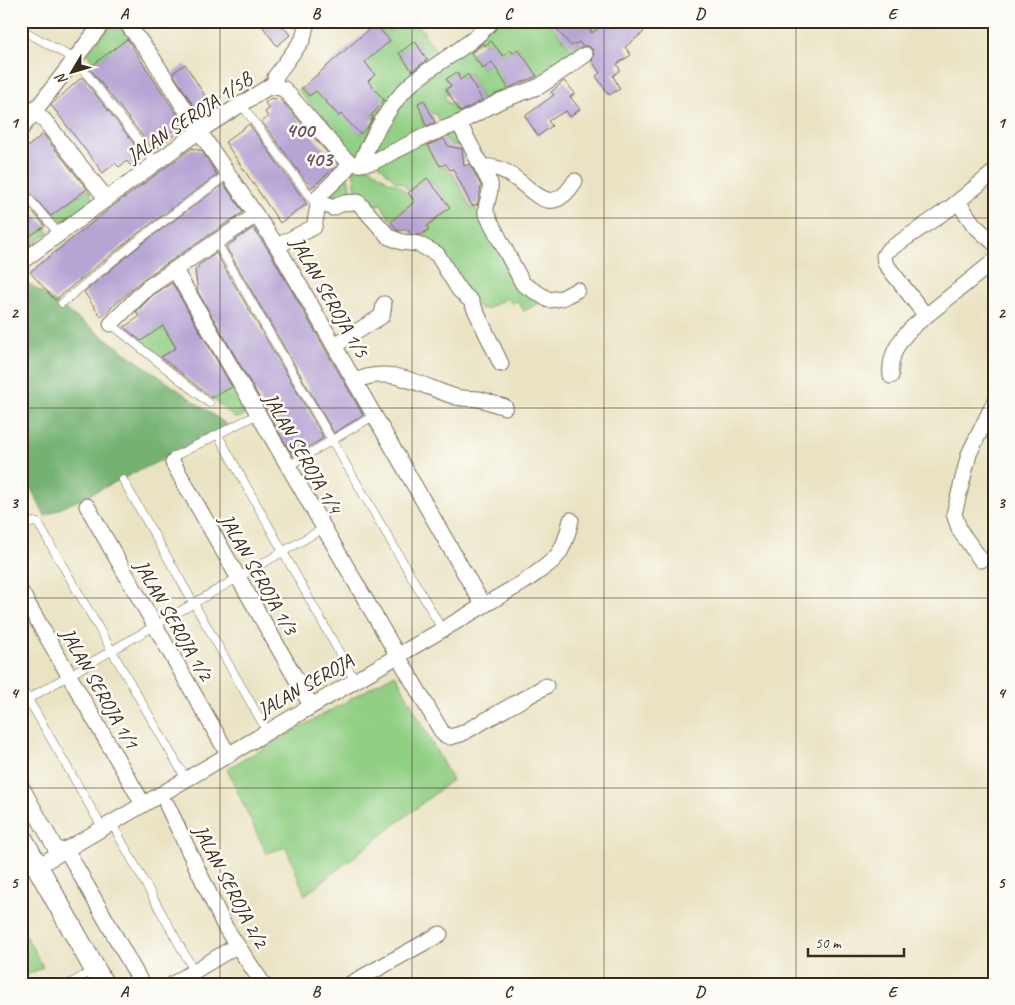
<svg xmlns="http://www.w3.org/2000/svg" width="1015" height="1005" font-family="Caveat,sans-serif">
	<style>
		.green { fill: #91cf84; stroke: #667c51; fill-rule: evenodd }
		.forest { fill: #74b272; stroke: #586e48 }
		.building { fill: #b6a4d4 }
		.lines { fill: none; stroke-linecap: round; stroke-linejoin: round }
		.service-casing { stroke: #786b58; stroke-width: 9 }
		.minor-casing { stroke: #786b58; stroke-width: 17 }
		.secondary-casing { stroke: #786b58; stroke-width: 23 }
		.service { stroke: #fff; stroke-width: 8 }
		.minor { stroke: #fff; stroke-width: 15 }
		.secondary { stroke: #fff; stroke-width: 21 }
		.grid { fill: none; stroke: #3b2a1e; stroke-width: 1; stroke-opacity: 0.55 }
		.labels { text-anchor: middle; stroke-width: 5; stroke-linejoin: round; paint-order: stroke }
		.street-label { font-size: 20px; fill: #3b2a1e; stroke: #fdfcf7 }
		.neighbourhood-label { font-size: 21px; font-weight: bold; fill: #66555e; stroke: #fdfcf7 }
		.neatline { fill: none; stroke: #3b2a1e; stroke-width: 2 }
		.grid-label { font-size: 16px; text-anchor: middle; font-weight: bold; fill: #3b2a1e }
	</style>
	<rect width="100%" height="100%" fill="#fdfcf7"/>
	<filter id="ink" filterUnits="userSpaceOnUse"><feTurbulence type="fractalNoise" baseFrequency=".02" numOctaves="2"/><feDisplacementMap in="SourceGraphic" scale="10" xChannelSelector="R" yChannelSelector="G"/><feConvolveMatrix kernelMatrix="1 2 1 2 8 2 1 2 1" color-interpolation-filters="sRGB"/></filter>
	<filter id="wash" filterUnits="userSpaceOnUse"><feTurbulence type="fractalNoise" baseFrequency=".0096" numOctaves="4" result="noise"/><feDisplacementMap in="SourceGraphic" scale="20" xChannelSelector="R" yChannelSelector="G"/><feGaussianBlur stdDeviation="1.12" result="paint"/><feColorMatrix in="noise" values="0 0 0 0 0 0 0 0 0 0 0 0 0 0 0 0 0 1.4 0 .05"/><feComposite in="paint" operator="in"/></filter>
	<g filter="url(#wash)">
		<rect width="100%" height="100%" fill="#eae3c3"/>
		<g class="green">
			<path d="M 114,21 L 116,21 L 129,38 L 94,64 L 87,54 Z"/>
			<path d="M 379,21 L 416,21 L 425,34 L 399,53 L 412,71 L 427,60 L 416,43 L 426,36 L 441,57 L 358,155 L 353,153 L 298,90 L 302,88 L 309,96 L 320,87 L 333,94 L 325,102 L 339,116 L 346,111 L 360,134 L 375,120 L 371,116 L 386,102 L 351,70 L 390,41 L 375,24 Z"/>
			<path d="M 493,21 L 548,21 L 571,48 L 593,33 L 587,21 L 604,21 L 610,30 L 534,87 L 530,81 L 537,75 L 519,48 L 513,52 L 510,50 L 500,58 L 508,68 L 500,75 L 506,87 L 483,101 L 469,73 L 461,79 L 457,71 L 445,79 L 450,85 L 445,89 L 449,94 L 444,96 L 449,104 L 453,102 L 460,117 L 441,123 L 435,113 L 422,116 L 425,128 L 399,145 L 366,157 L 394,106 ZM 481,40 L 485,45 L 491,41 L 502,54 L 483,69 L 468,50 Z"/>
			<path d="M 455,128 L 476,161 L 467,162 L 464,146 L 450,145 L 443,134 L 426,144 L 440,168 L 445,166 L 450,173 L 452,172 L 471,208 L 475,207 L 543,301 L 524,311 L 517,301 L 511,303 L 507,298 L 486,309 L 481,309 L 417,240 L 430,229 L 409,205 L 390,220 L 381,203 L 372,209 L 356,193 L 353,167 L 371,168 L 388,181 L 400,186 L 433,222 L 452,207 L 427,177 L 409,191 L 402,183 L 396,182 L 377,162 Z"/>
			<path d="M 346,173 L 354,196 L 335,204 L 325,196 Z"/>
			<path d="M 89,188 L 93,201 L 63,221 L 52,215 Z"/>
			<path d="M 45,226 L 49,233 L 21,254 L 21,242 Z"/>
			<path d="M 163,326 L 176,348 L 160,358 L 138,342 Z"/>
			<path d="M 235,385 L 251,411 L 236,419 L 212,398 Z"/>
			<path d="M 395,674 L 452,780 L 305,895 L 286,847 L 266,853 L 227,769 Z"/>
			<path d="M 21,927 L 43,967 L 21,978 Z"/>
		</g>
		<path class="forest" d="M 21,278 L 230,427 L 45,516 L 21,469 Z"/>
		<g id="blocks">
			<g class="building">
				<path d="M 273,21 L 278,21 L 290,35 L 277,46 L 263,27 Z"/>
				<path d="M 550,21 L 586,21 L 592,33 L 607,21 L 636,21 L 644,32 L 625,47 L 631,55 L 617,64 L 620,70 L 613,76 L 620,89 L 609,95 L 596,76 L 600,73 L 592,61 L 594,55 L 592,49 L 589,46 L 582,46 L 579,42 L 571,46 Z"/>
				<path d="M 375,24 L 390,41 L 365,62 L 375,75 L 368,81 L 384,100 L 371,116 L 373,117 L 368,127 L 360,134 L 341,114 L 339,116 L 316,91 L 309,96 L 302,88 Z"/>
				<path d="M 127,39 L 182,122 L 183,128 L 157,148 L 155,145 L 152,148 L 90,69 L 95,65 L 94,64 Z"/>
				<path d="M 415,41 L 427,60 L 412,71 L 399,53 Z"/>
				<path d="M 491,41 L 503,56 L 510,50 L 513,53 L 518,49 L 537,76 L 508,88 L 492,62 L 483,69 L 471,53 L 483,43 L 485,46 Z"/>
				<path d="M 185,64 L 212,107 L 200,116 L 173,73 Z"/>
				<path d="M 457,72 L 460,80 L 468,74 L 482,100 L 460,112 L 446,89 L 451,86 L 446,79 Z"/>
				<path d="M 82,77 L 143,155 L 131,166 L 127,161 L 119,167 L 115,163 L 103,173 L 51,105 Z"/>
				<path d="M 564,81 L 575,93 L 570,97 L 580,109 L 570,117 L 566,111 L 548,121 L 552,126 L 538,136 L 525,116 L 554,95 L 551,92 Z"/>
				<path d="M 271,98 L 281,100 L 338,165 L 311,188 L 262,122 L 268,117 L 265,112 L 269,109 L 265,103 Z"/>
				<path d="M 424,100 L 435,122 L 426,126 L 418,103 Z"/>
				<path d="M 249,124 L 307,204 L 280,223 L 225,142 Z"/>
				<path d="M 43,134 L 87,189 L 51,216 L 21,184 L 21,152 Z"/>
				<path d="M 444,139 L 448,146 L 462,149 L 464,166 L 470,164 L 481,186 L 477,206 L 476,204 L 472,206 L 453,169 L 450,170 L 446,164 L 440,166 L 428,145 Z"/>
				<path d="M 192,148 L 202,151 L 217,175 L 137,234 L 55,300 L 30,272 L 108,210 Z"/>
				<path d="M 427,178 L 450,207 L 427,226 L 429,229 L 421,235 L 411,234 L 407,229 L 398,231 L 391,222 L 415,201 L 408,193 Z"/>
				<path d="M 224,184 L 243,212 L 142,280 L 101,317 L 84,292 L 144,242 Z"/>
				<path d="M 21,198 L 45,226 L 21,242 Z"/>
				<path d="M 253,228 L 269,251 L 363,415 L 334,433 L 226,247 Z"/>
				<path d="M 216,253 L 324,438 L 293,456 L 198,292 L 195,271 L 199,265 Z"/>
				<path d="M 172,283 L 232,387 L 212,398 L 161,357 L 176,348 L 163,326 L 141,341 L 124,327 L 139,317 L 136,312 L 153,295 Z"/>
			</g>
		</g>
	</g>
	<g filter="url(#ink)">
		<use href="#blocks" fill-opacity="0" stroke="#786b58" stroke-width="1"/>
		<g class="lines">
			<defs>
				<g id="service">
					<path d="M 21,29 L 76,60 L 156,163"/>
					<path d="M 241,104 L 317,206"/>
					<path d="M 21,189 L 59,234"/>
					<path d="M 217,243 L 442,629"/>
					<path d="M 62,303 L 141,238 L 228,174"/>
					<path d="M 111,324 L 209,403"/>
					<path d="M 218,435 L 354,679"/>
					<path d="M 173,463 L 173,457 L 258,414"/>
					<path d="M 288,466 L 375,415"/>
					<path d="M 123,480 L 267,731"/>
					<path d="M 21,528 L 33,522 L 38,523 L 186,779"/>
					<path d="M 21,687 L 102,827"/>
					<path d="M 28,699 L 324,528"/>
					<path d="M 111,822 L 194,971"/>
					<path d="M 69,984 L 94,970"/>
				</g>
				<g id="minor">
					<path d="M 125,21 L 150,54 L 199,131 L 277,246 L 483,605"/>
					<path d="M 276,86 L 275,77 L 303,39 L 307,21"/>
					<path d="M 21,103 L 44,120 L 106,198"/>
					<path d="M 459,123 L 490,183 C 492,194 485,202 486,213 L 523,284 L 549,300 L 562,298 L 577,290"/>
					<path d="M 21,129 L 104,21"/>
					<path d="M 360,164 C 372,137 388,105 411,84 C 437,61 469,48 492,21"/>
					<path d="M 482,167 C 524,161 542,234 575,181"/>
					<path d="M 318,202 L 333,208 L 343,203 L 358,202 L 389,237 L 402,242 L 418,244 L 437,254 L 459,290 L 471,301 L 501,364"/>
					<path d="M 958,202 L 974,225 L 994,243"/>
					<path d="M 277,246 L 314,227 L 320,195 L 344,172 L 350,163"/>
					<path d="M 21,262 L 199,131 L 270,86 L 284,89 L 343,157 L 350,163 L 360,164 L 373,162 L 423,137 L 459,123 L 500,101 L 540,86 L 585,55"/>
					<path d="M 175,270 L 443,734 L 450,737 L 461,734 L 546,686"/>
					<path d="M 926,316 L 994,261"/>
					<path d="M 111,324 L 147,288 L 256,215"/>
					<path d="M 335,345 L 382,316 L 384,304"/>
					<path d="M 891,376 C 888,350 906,331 926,316 L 885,263 L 884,256 L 887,251 L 950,208 L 994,172"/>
					<path d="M 356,381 C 390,364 423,387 456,397 C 464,399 471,398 479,399 C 488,401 497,405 505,407"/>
					<path d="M 173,463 L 311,705"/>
					<path d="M 87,506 L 228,754"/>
					<path d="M 981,560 L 960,531 L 954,514 L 969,454 L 994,403"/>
					<path d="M 21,592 L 143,804"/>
					<path d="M 21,786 L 58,853"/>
					<path d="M 167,805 L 225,927 L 263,984"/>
					<path d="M 66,849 L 142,984"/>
					<path d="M 38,866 L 524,582 C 556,559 562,559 571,520"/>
					<path d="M 173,984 L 236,946"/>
					<path d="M 350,984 L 440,934"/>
				</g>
				<path id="secondary" d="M 21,837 L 103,984"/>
			</defs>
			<use href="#service" class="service-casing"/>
			<use href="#minor" class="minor-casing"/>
			<use href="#secondary" class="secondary-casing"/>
			<use href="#service" class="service"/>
			<use href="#minor" class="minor"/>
			<use href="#secondary" class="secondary"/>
		</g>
	</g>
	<path class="grid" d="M 220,21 L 220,984M 412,21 L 412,984M 604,21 L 604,984M 796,21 L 796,984M 21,218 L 994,218M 21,408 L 994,408M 21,598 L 994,598M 21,788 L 994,788"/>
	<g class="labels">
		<g class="street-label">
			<text transform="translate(189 117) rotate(-34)" y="7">JALAN SEROJA 1/5B</text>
			<text transform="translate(330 297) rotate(60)" y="7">JALAN SEROJA 1/5</text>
			<text transform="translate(303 453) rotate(60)" y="7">JALAN SEROJA 1/4</text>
			<text transform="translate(259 574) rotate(60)" y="7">JALAN SEROJA 1/3</text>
			<text transform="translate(174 620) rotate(60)" y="7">JALAN SEROJA 1/2</text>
			<text transform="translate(305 685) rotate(-30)" y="7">JALAN SEROJA</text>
			<text transform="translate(100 688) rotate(60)" y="7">JALAN SEROJA 1/1</text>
			<text transform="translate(231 886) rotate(62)" y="7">JALAN SEROJA 2/2</text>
		</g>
		<g class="neighbourhood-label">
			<text x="300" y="137">400</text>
			<text x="318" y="166">403</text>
		</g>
	</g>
	<rect width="1015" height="1005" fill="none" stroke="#fdfcf7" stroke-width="55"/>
	<g transform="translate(72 72) rotate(232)" stroke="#fdfcf7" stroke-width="4" paint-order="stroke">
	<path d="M0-4L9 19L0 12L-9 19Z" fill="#3b2a1e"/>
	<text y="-8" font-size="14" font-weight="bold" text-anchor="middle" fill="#3b2a1e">N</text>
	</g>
	<path d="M808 948v8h96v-8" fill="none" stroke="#3b2a1e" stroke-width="2.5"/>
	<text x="815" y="948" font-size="15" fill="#3b2a1e" stroke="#fdfcf7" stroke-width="4" paint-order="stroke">50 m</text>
	<rect x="28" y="28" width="960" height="950" class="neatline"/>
	<g class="grid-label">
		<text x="124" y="19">A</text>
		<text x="316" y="19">B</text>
		<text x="508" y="19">C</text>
		<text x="700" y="19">D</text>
		<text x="892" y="19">E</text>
		<text x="14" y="128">1</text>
		<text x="1001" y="128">1</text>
		<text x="14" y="318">2</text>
		<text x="1001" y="318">2</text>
		<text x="14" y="508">3</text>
		<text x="1001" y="508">3</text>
		<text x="14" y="698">4</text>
		<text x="1001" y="698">4</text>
		<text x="14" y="888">5</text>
		<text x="1001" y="888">5</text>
		<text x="124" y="997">A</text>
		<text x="316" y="997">B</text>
		<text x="508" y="997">C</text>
		<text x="700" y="997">D</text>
		<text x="892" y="997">E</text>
	</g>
</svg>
